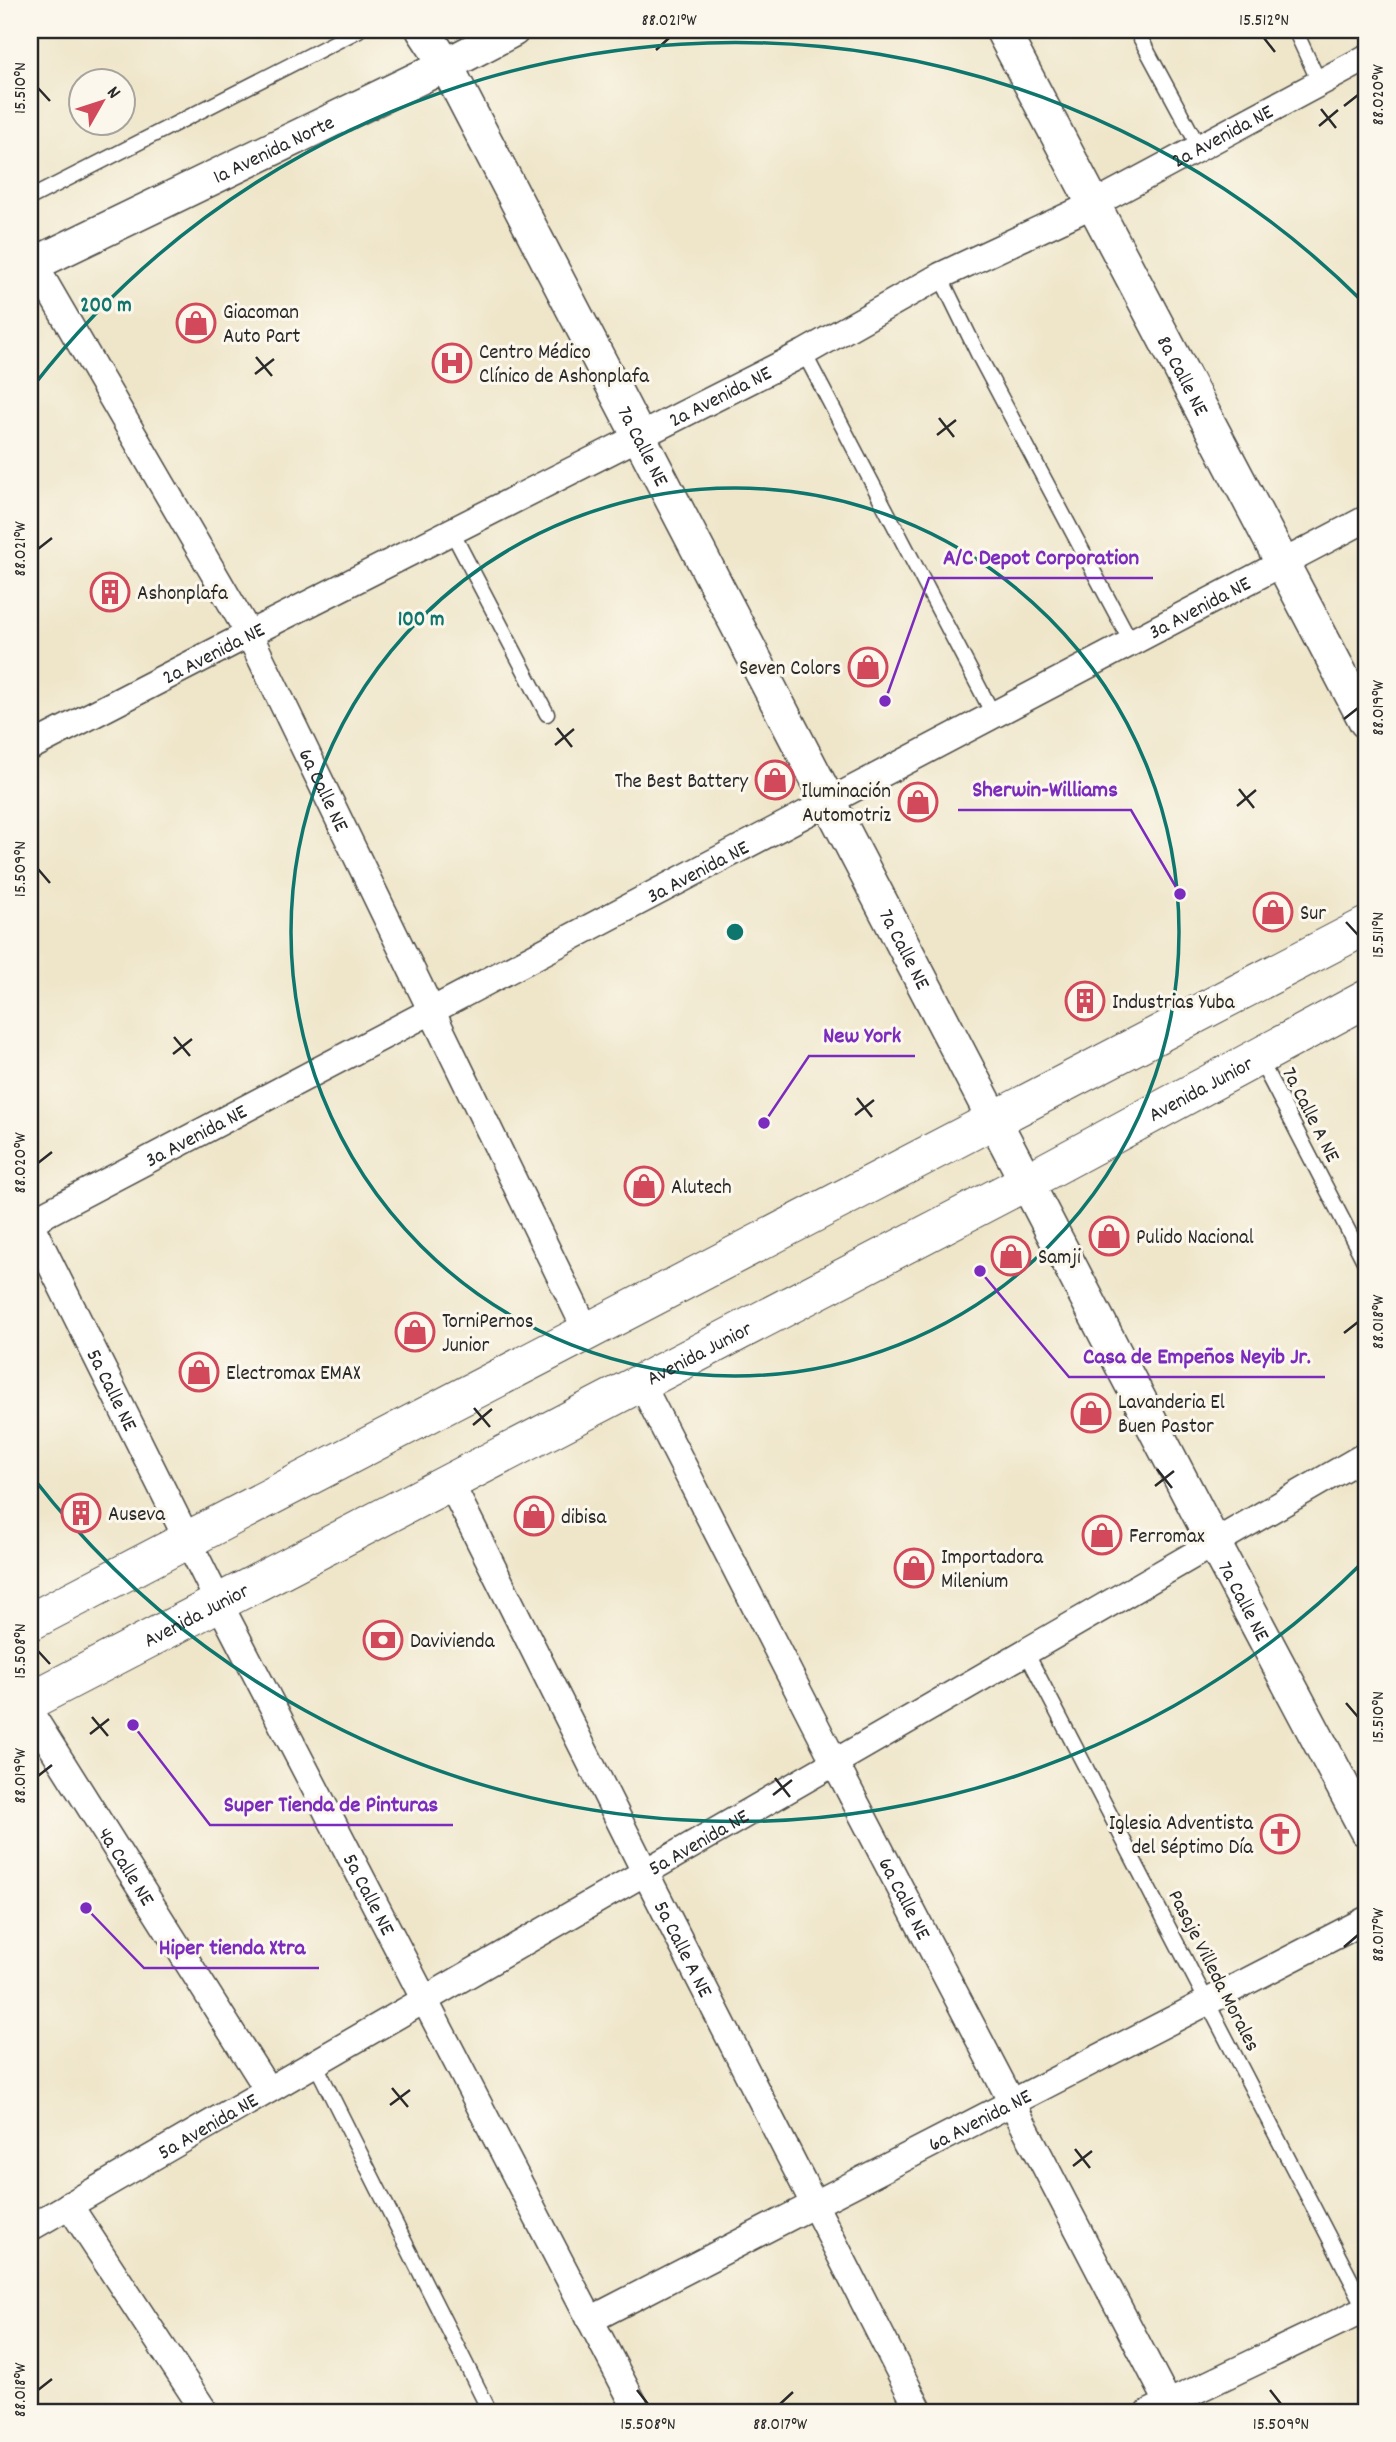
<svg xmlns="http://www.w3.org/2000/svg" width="1396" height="2442" font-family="Dekko,sans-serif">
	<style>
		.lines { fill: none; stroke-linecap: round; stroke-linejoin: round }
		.service-casing { stroke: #484743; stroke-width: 17 }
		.minor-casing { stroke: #484743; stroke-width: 29 }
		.tertiary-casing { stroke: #484743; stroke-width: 36 }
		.secondary-casing { stroke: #484743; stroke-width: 39 }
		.service { stroke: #fff; stroke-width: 14 }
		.minor { stroke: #fff; stroke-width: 26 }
		.tertiary { stroke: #fff; stroke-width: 33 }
		.secondary { stroke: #fff; stroke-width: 37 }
		.ticks { fill: none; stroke: #2b2b2b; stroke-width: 2.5 }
		.ring { fill: none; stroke: #0f766e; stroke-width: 3.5 }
		.labels { text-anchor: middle; stroke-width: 6; stroke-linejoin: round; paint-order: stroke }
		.street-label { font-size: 21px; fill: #2b2b2b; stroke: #fbf7ec }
		.poi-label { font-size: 21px; fill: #2b2b2b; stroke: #fbf7ec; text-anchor: start }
		.centre { fill: #0f766e; stroke: #fbf7ec; stroke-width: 3.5 }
		.ring-label { font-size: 21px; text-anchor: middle; font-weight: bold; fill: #0f766e; stroke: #fbf7ec; stroke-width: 6; stroke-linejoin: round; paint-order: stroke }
		.leader { fill: none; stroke: #7b2cbf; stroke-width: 2.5 }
		.callout-dot { fill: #7b2cbf; stroke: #fbf7ec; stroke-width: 2.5 }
		.callout-label { font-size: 23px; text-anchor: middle; font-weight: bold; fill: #7b2cbf; stroke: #fbf7ec; stroke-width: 6; stroke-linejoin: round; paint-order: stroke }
		.neatline { fill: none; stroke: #2b2b2b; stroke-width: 2.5 }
		.ticks-label { font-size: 18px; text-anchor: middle; fill: #2b2b2b }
	</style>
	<rect width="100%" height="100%" fill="#fbf7ec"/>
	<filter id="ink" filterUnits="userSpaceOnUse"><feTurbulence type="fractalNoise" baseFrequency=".0143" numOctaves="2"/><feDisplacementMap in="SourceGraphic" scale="14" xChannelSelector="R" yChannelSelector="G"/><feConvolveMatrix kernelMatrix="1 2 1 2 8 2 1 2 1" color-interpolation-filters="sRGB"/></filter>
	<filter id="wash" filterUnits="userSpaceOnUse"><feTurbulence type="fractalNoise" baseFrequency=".00686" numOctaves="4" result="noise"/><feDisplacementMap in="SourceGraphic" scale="28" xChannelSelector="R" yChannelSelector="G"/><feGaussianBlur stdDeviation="1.57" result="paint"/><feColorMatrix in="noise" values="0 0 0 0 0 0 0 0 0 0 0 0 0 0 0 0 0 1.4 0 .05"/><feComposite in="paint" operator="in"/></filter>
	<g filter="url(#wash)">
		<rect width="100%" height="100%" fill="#efe6ca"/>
	</g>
	<g filter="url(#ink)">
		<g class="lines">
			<defs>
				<g id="service">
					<path d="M 1136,30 L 1199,147"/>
					<path d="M 1295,30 L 1319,82"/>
					<path d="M 30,198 L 359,30"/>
					<path d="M 940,276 L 980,358 L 1131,642"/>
					<path d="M 804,353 L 993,714"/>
					<path d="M 452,532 L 547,714"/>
					<path d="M 1259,1058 L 1366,1265"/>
					<path d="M 1026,1652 L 1366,2309"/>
					<path d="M 315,2063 L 488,2408"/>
				</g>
				<g id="minor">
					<path id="s1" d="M 30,257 L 249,634 L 587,1332"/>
					<path id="s2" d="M 30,747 L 249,634 L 804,353 L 940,276 L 1094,204 L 1366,58"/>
					<path id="s3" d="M 30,1222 L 1366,519"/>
					<path id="s4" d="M 30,1223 L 219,1603 L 638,2412"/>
					<path id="s5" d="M 641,1383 L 835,1763 L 1173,2412"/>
					<path id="s6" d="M 450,1482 L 645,1872 L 920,2412"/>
					<path id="s7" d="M 30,1712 L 268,2090"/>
					<path d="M 69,2205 L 205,2412"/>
					<path id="s8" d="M 30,2228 L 1366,1455"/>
					<path id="s9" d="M 590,2320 L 1366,1920"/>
					<path d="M 1150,2412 L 1366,2309"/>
				</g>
				<g id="tertiary">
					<path id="s10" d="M 423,30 L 446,65 L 1214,1543 L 1366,1830"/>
					<path id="s11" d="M 1002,30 L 1366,722"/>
					<path id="s12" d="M 30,266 L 446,65 L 513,30"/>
				</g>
				<g id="secondary">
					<path d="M 30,1622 L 1366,926"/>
					<path id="s13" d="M 30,1701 L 1028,1181 L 1366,999"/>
				</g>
			</defs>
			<use href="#service" class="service-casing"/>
			<use href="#minor" class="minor-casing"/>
			<use href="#tertiary" class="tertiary-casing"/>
			<use href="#secondary" class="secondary-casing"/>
			<use href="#service" class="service"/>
			<use href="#minor" class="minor"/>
			<use href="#tertiary" class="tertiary"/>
			<use href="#secondary" class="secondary"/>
		</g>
	</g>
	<path class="ticks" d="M 1264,38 L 1275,52M 656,50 L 669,38M 38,88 L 50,101M 1344,106 L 1358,95M 1321,109 L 1336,128M 1319,126 L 1338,110M 256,357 L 272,376M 255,374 L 274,359M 939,418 L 954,437M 937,435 L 956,420M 38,549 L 52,538M 1344,719 L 1358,708M 557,728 L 572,747M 555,745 L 574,729M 1239,789 L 1254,808M 1237,806 L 1256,790M 38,869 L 50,883M 1346,922 L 1358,935M 174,1037 L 190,1056M 173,1054 L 192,1039M 857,1098 L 872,1117M 855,1115 L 874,1100M 38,1163 L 52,1152M 1344,1333 L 1358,1322M 474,1408 L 490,1427M 473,1425 L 492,1409M 1157,1469 L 1172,1488M 1155,1486 L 1174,1471M 38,1651 L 50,1664M 1346,1703 L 1358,1717M 92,1717 L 108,1736M 90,1734 L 109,1719M 38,1776 L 52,1765M 775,1778 L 790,1797M 773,1795 L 792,1780M 1344,1947 L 1358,1935M 392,2088 L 408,2107M 390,2105 L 410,2090M 1075,2149 L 1090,2168M 1073,2166 L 1092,2151M 38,2390 L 52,2379M 637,2390 L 648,2404M 1270,2390 L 1281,2404M 780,2404 L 793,2392"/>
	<g class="ring">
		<circle cx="735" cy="932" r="444"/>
		<path d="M1364 1561A889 889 0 0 1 34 1479M34 385A889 889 0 0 1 1364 303"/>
	</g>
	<defs>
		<symbol id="shop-ring" viewBox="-11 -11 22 22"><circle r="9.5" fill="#fbf7ec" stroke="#d1495b" stroke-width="1.5"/><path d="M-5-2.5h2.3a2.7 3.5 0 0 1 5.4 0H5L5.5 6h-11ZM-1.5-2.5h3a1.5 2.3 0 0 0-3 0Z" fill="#d1495b"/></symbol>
		<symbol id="hospital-ring" viewBox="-11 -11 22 22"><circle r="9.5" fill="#fbf7ec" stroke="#d1495b" stroke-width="1.5"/><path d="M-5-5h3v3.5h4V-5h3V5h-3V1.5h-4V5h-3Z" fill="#d1495b"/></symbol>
		<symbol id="building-ring" viewBox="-11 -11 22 22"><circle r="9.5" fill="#fbf7ec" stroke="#d1495b" stroke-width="1.5"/><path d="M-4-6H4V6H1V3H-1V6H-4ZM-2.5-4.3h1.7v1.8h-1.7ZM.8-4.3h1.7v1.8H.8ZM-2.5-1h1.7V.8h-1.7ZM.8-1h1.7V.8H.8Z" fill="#d1495b"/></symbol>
		<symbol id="bank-ring" viewBox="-11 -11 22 22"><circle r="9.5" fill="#fbf7ec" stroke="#d1495b" stroke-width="1.5"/><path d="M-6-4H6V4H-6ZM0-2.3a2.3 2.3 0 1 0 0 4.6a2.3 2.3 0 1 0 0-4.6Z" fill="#d1495b"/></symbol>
		<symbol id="church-ring" viewBox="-11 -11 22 22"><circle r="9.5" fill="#fbf7ec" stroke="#d1495b" stroke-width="1.5"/><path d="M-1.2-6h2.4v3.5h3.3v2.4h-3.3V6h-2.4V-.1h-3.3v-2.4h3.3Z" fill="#d1495b"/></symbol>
	</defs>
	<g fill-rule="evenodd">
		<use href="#shop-ring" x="174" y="301" width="44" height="44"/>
		<use href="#hospital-ring" x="430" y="341" width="44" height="44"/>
		<use href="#building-ring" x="88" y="570" width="44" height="44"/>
		<use href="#shop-ring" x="846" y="645" width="44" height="44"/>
		<use href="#shop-ring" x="753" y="758" width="44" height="44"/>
		<use href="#shop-ring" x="896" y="780" width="44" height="44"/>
		<use href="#shop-ring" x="1251" y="890" width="44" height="44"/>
		<use href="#building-ring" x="1063" y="979" width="44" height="44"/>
		<use href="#shop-ring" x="622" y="1164" width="44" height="44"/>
		<use href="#shop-ring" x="1087" y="1214" width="44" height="44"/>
		<use href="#shop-ring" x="989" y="1234" width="44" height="44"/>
		<use href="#shop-ring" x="393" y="1310" width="44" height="44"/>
		<use href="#shop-ring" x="177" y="1350" width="44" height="44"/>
		<use href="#shop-ring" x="1069" y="1391" width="44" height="44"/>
		<use href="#building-ring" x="59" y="1491" width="44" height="44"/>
		<use href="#shop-ring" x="512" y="1494" width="44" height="44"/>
		<use href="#shop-ring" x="1080" y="1513" width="44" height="44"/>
		<use href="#shop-ring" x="892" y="1546" width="44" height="44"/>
		<use href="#bank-ring" x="361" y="1618" width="44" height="44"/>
		<use href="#church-ring" x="1258" y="1812" width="44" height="44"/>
	</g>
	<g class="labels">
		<g class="street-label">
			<text dy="7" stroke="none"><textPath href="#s2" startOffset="1340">2a Avenida NE</textPath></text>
			<text dy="7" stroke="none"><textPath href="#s12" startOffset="270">1a Avenida Norte</textPath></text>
			<text dy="7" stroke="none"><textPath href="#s11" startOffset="390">8a Calle NE</textPath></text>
			<text dy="7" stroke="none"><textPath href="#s2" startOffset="774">2a Avenida NE</textPath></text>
			<text dy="7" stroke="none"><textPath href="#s10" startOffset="471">7a Calle NE</textPath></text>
			<text dy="7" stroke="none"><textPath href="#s3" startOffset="1321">3a Avenida NE</textPath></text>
			<text dy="7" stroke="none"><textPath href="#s2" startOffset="206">2a Avenida NE</textPath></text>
			<text dy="7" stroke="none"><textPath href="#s1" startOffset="609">6a Calle NE</textPath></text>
			<text dy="7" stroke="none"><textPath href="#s3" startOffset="754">3a Avenida NE</textPath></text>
			<text dy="7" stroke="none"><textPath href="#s10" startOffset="1038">7a Calle NE</textPath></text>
			<text dy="7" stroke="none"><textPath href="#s13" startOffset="1321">Avenida Junior</textPath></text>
			<text transform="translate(1312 1114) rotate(63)" y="7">7a Calle A NE</text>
			<text dy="7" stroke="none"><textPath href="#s3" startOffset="187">3a Avenida NE</textPath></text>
			<text dy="7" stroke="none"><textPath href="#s13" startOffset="754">Avenida Junior</textPath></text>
			<text dy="7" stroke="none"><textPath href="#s4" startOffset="186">5a Calle NE</textPath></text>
			<text dy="7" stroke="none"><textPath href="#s10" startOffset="1773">7a Calle NE</textPath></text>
			<text dy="7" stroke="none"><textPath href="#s13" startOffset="187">Avenida Junior</textPath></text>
			<text dy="7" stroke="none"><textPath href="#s8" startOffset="772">5a Avenida NE</textPath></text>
			<text dy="7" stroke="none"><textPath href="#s7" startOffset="182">4a Calle NE</textPath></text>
			<text dy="7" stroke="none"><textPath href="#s4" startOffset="752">5a Calle NE</textPath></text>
			<text dy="7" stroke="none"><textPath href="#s5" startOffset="579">6a Calle NE</textPath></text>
			<text dy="7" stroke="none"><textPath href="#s6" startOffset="522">5a Calle A NE</textPath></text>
			<text transform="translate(1215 1970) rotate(63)" y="7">Pasaje Villeda Morales</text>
			<text dy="7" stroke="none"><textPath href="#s9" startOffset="438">6a Avenida NE</textPath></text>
			<text dy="7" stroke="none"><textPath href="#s8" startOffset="205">5a Avenida NE</textPath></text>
		</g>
		<g class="poi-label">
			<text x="223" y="318">Giacoman<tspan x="223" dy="24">Auto Part</tspan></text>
			<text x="479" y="358">Centro Médico<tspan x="479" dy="24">Clínico de Ashonplafa</tspan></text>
			<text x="137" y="599">Ashonplafa</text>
			<text x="841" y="674" text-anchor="end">Seven Colors</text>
			<text x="748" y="787" text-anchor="end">The Best Battery</text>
			<text x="891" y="797" text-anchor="end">Iluminación<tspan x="891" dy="24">Automotriz</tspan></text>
			<text x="1300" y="919">Sur</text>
			<text x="1112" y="1008">Industrias Yuba</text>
			<text x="671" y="1193">Alutech</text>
			<text x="1136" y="1243">Pulido Nacional</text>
			<text x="1038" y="1263">Samji</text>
			<text x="442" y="1327">TorniPernos<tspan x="442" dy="24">Junior</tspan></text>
			<text x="226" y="1379">Electromax EMAX</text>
			<text x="1118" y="1408">Lavanderia El<tspan x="1118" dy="24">Buen Pastor</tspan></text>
			<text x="108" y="1520">Auseva</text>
			<text x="561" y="1523">dibisa</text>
			<text x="1129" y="1542">Ferromax</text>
			<text x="941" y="1563">Importadora<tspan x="941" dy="24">Milenium</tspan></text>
			<text x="410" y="1647">Davivienda</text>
			<text x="1253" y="1829" text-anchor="end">Iglesia Adventista<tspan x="1253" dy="24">del Séptimo Día</tspan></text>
		</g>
	</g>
	<circle cx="735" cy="932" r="10" class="centre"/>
	<g class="ring-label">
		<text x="106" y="311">200 m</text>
		<text x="421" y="625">100 m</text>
	</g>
	<path class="leader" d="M885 701L929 578H1153M1180 894L1131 810H958M764 1123L809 1056H915M980 1271L1069 1377H1325M133 1725L210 1825H453M86 1908L144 1968H319"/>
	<g class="callout-dot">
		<circle cx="885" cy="701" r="7"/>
		<circle cx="1180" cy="894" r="7"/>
		<circle cx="764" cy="1123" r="7"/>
		<circle cx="980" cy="1271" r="7"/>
		<circle cx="133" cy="1725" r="7"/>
		<circle cx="86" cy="1908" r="7"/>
	</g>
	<g class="callout-label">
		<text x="1041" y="564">A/C Depot Corporation</text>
		<text x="1045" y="796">Sherwin-Williams</text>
		<text x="862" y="1042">New York</text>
		<text x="1197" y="1363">Casa de Empeños Neyib Jr.</text>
		<text x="331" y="1811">Super Tienda de Pinturas</text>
		<text x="232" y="1954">Hiper tienda Xtra</text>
	</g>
	<rect width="1396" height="2442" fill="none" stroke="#fbf7ec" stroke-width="77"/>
	<g transform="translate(102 102) rotate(51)"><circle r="33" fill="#fbf7ec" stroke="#a8a59f" stroke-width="2"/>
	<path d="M0-5L12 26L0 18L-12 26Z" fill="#d1495b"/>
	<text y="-10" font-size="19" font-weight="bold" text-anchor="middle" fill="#2b2b2b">N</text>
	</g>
	<rect x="38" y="38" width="1320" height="2366" class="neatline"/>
	<g class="ticks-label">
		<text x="669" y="25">88.021°W</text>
		<text x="1264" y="25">15.512°N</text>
		<text transform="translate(19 88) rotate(-90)" y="6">15.510°N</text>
		<text transform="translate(1377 95) rotate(-90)" y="6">88.020°W</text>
		<text transform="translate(19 549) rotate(-90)" y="6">88.021°W</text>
		<text transform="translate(1377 708) rotate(-90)" y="6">88.019°W</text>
		<text transform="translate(19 869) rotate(-90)" y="6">15.509°N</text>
		<text transform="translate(1377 935) rotate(-90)" y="6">15.511°N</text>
		<text transform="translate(19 1163) rotate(-90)" y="6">88.020°W</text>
		<text transform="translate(1377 1322) rotate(-90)" y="6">88.018°W</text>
		<text transform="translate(19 1651) rotate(-90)" y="6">15.508°N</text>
		<text transform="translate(1377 1717) rotate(-90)" y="6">15.510°N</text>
		<text transform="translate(19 1776) rotate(-90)" y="6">88.019°W</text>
		<text transform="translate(1377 1935) rotate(-90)" y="6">88.017°W</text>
		<text transform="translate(19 2390) rotate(-90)" y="6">88.018°W</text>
		<text x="648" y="2429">15.508°N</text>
		<text x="780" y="2429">88.017°W</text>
		<text x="1281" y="2429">15.509°N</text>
	</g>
</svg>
